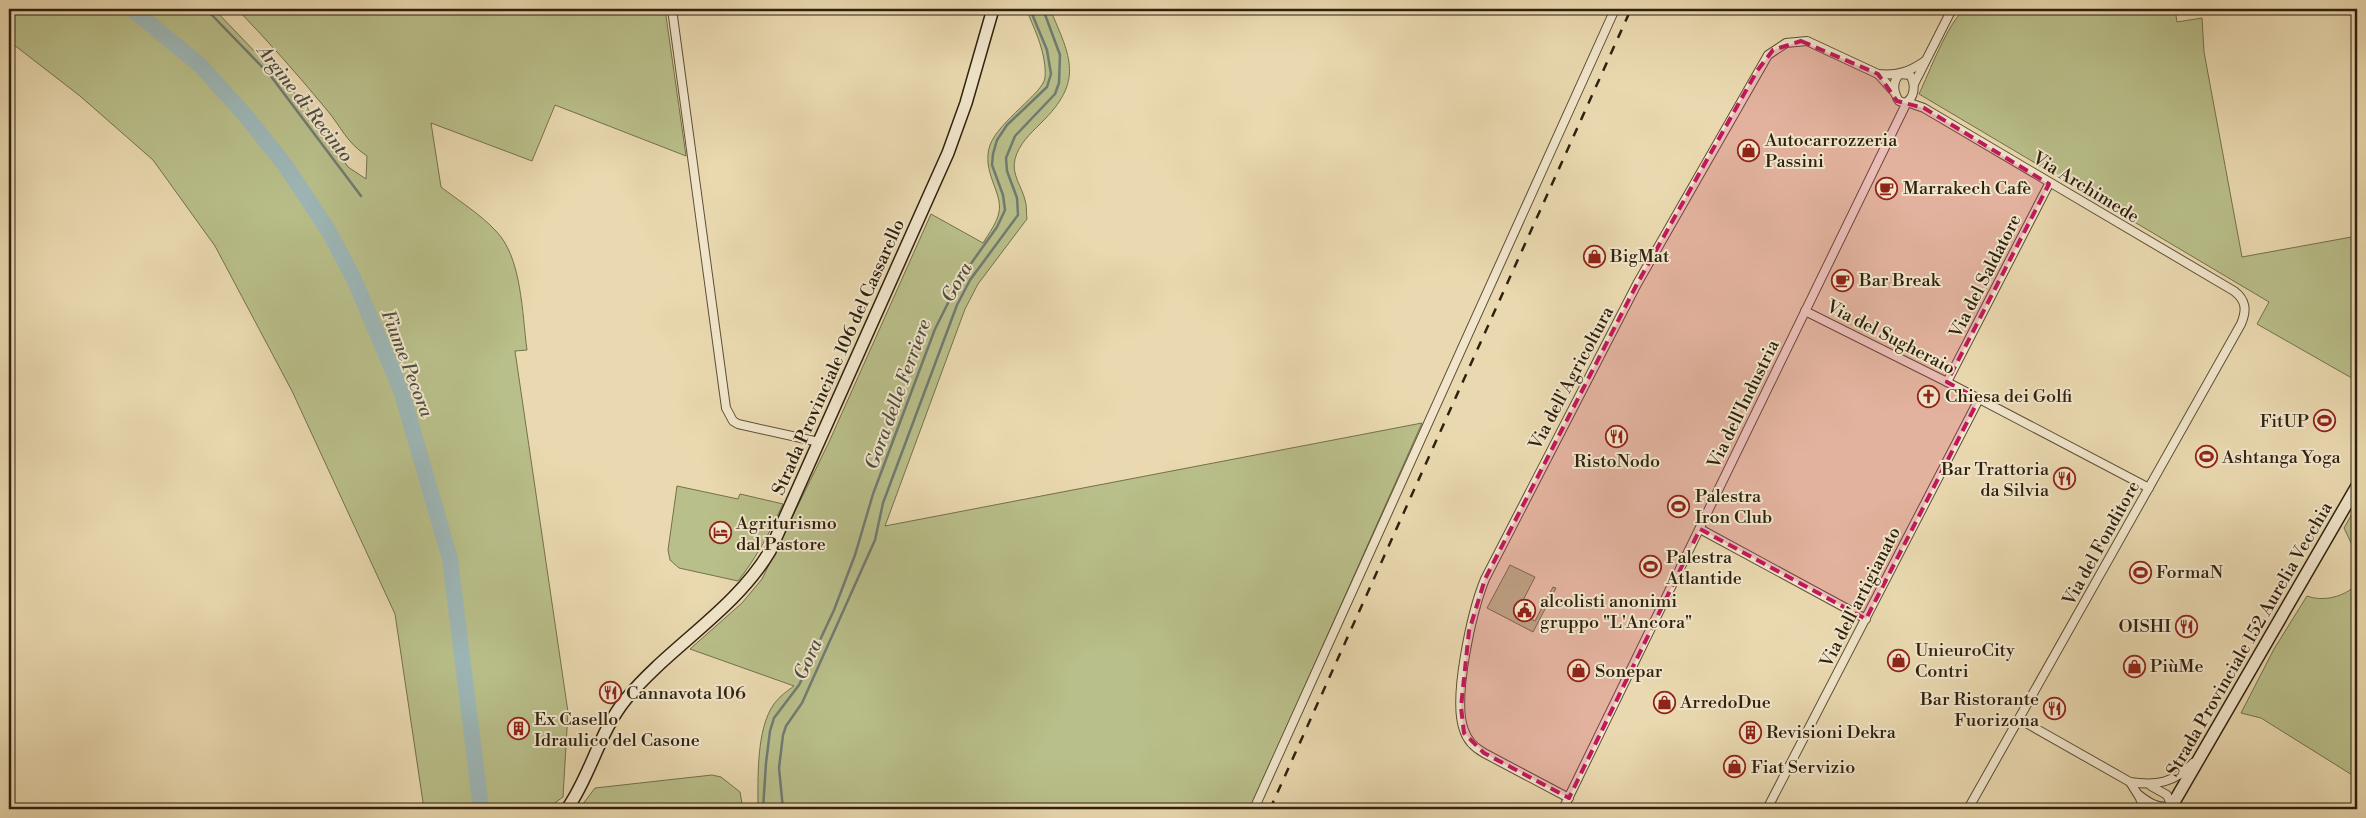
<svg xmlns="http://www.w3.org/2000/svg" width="2366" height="818" font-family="'Libre Bodoni',serif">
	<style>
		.green { fill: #b9bf8a; stroke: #74704c }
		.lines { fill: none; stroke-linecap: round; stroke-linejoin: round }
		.stream { stroke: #717b73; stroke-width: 2.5 }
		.river { stroke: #9db7b7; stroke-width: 16 }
		.street-casing { stroke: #5e4f36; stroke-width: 10 }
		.secondary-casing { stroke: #2f210e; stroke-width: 14 }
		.street { stroke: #f1e6cc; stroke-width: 8 }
		.secondary { stroke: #f1e6cc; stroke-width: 11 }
		.rail { stroke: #2f210e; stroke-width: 2.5; stroke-dasharray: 9 9; stroke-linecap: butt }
		.marked { fill: #c2185b; fill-opacity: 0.2; stroke: #c2185b; stroke-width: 4; stroke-dasharray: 10 6; stroke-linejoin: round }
		.labels { text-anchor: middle; stroke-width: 4; stroke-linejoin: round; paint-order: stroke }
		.poi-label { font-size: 18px; fill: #2f210e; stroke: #f1e6cc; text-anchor: start }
		.street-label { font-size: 18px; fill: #2f210e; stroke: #f1e6cc }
		.water-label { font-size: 19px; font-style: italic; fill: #504e41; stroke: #f1e6cc }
	</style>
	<rect width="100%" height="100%" fill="#ead9b0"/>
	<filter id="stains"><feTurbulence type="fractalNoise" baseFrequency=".004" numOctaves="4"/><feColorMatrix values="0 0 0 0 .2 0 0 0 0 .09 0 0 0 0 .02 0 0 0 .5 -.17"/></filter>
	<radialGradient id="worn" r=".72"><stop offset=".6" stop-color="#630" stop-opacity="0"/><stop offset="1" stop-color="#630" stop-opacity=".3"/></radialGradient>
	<g class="green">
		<path d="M 9,9 L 214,9 L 304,103 L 348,167 L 366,179 L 367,156 C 346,142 342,128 327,110 C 298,75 268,41 237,9 L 665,9 L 686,156 L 555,105 L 532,161 L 431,123 L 441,187 C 459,201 480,214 495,230 C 522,256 522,314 527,350 L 515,351 L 568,712 L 563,797 L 546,809 L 424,809 L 395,614 L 292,391 L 215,246 L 153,160 L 80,96 L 9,41 Z"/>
		<path d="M 1026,9 L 1050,9 C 1071,58 1084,81 1041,123 C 1030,134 1019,144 1015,159 C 1011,174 1022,187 1025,200 C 1027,205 1026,213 1027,219 L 978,284 L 965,309 L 885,526 L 1422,423 L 1250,809 L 758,809 C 758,779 756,729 774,704 C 780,696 787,691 794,686 L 690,649 L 742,603 L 762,579 L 829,442 L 931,214 L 983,243 C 989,233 997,223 999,212 C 1003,192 981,172 990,145 C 999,121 1043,93 1045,78 C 1047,55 1035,30 1026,9 Z"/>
		<path d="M 1965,9 L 2175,9 L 2177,22 L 2202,18 L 2204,52 L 2242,257 L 2357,236 L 2357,381 L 2257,324 L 2269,302 L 1919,94 C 1929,73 1948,22 1965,9 Z"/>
		<path d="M 677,486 L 738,499 L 740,494 L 783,504 C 770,532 757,557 738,581 L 679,568 L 670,560 L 668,550 Z"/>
		<path d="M 2357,505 L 2357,778 L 2261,718 L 2241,713 L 2274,649 L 2307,596 C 2323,602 2344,597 2356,585 L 2353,547 L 2344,528 Z"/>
		<path d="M 1510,565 L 1535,577 L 1517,612 L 1535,621 L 1553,587 L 1556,588 L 1533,632 L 1487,608 Z"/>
		<path d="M 712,775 L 721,777 L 740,792 L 743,809 L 579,809 L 595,788 Z"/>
	</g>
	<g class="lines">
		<g class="stream">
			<path d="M 206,9 L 270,75 L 361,196"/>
			<path d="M 763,809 L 766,763 L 770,731 L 774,718 L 799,685 L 834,610 L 855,555 L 873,494 L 935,329 L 960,279 L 997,227 L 1005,210 L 1003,195 L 992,165 L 993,154 L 997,140 L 1007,125 L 1047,87 L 1051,74 L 1047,50 L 1030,9"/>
			<path d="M 783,809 L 779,768 L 783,735 L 786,726 L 802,703 L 875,540 L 883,503 L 957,305 L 970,280 L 1018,215 L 1017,198 L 1007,171 L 1006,158 L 1015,136 L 1055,94 L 1059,83 L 1060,55 L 1043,9"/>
		</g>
		<path class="river" d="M 132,9 L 200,65 L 246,116 L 285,165 L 328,230 L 354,279 L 401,390 L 450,559 L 481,809"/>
		<defs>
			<g id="street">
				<path d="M 672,9 L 726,408 L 733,421 L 738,424 L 819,442"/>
				<path d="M 1878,74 L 1895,93"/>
				<path d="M 1900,74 L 1910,75 C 1916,84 1915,98 1905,103 L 1899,101 C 1893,92 1892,81 1900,74 Z"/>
				<path d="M 1914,84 L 1952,9"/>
				<path d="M 1805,311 L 1947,382 L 2149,488"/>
				<path d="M 1947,382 L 2049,184"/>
				<path d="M 1700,529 L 1866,619"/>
				<path d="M 2019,719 L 2130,782 C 2156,786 2174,783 2193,763"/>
				<path d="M 2130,782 L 2140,798 L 2143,809"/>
				<path d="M 2139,795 C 2149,803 2159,809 2172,806 L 2167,795 L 2151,786"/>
				<path d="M 1569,798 L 1484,753 C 1475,748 1467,740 1464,730 C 1452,699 1472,611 1485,579 L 1637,284 L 1768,55 L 1786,43 L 1807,41 L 1878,74 C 1897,76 1909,72 1925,61"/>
				<path d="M 1254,809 L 1615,9"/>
				<path d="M 1563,809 L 1907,102 L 1924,108 L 2234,291 C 2246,300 2247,310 2241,324 L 1968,809"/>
				<path d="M 1767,809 L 1979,399"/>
			</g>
			<g id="secondary">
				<path d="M 567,809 C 591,775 599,732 626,699 C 670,646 735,610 770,551 L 948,153 L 966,103 L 993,9"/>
				<path d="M 2170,809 L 2357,486"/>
			</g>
		</defs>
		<use href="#street" class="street-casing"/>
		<use href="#secondary" class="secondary-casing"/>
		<use href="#street" class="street"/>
		<use href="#secondary" class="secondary"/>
		<path class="rail" d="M 1270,809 L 1631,9"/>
	</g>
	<path class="marked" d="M 1801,41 L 1878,74 L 1897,101 L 1924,108 L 2049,184 L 1947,382 L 1979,399 L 1866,619 L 1700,529 L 1569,798 L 1484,753 L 1464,733 L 1461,707 L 1469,631 L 1485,579 L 1637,284 L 1757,71 L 1773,50 Z"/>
	<defs>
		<symbol id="shop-ring" viewBox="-11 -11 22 22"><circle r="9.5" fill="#f1e6cc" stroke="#8f2418" stroke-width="1.5"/><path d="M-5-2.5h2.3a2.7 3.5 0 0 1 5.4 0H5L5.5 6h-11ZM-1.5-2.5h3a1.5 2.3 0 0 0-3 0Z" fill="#8f2418"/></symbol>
		<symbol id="cafe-ring" viewBox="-11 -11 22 22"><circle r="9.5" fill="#f1e6cc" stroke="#8f2418" stroke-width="1.5"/><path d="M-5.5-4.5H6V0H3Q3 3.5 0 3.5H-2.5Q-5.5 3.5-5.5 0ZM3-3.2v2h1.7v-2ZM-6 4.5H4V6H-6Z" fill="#8f2418"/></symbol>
		<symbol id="church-ring" viewBox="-11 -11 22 22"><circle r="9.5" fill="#f1e6cc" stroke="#8f2418" stroke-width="1.5"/><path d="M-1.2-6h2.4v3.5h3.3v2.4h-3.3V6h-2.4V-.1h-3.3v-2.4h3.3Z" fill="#8f2418"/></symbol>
		<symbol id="stadium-ring" viewBox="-11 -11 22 22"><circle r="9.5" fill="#f1e6cc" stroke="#8f2418" stroke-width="1.5"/><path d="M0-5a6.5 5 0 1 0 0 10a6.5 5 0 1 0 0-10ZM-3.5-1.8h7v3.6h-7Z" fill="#8f2418"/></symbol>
		<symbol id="restaurant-ring" viewBox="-11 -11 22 22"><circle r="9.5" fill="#f1e6cc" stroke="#8f2418" stroke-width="1.5"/><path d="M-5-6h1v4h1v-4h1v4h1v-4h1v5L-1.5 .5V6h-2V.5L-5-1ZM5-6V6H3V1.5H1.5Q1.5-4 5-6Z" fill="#8f2418"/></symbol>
		<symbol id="hotel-ring" viewBox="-11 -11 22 22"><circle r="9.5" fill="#f1e6cc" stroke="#8f2418" stroke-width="1.5"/><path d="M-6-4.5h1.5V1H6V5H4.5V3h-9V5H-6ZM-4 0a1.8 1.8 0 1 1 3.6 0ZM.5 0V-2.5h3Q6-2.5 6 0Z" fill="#8f2418"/></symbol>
		<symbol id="civic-ring" viewBox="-11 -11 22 22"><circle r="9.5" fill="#f1e6cc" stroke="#8f2418" stroke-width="1.5"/><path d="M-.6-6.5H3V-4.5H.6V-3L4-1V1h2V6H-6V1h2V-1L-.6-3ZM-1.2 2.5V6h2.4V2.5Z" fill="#8f2418"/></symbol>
		<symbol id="building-ring" viewBox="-11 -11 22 22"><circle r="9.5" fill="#f1e6cc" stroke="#8f2418" stroke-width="1.5"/><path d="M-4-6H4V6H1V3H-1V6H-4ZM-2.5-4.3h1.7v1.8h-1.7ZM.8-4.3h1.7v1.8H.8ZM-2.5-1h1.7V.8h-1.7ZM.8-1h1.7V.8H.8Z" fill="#8f2418"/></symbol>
	</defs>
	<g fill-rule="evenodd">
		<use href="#shop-ring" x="1736" y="138" width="25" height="25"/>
		<use href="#cafe-ring" x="1874" y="176" width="25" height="25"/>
		<use href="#shop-ring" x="1582" y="244" width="25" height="25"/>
		<use href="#cafe-ring" x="1830" y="268" width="25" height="25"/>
		<use href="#church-ring" x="1916" y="384" width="25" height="25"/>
		<use href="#stadium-ring" x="2312" y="408" width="25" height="25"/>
		<use href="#restaurant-ring" x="1604" y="424" width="25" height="25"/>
		<use href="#stadium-ring" x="2194" y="444" width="25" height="25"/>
		<use href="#restaurant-ring" x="2052" y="466" width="25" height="25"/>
		<use href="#stadium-ring" x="1666" y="494" width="25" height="25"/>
		<use href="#hotel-ring" x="708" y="520" width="25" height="25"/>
		<use href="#stadium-ring" x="1638" y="554" width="25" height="25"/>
		<use href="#stadium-ring" x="2128" y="560" width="25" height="25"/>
		<use href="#civic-ring" x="1512" y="598" width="25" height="25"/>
		<use href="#restaurant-ring" x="2174" y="614" width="25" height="25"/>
		<use href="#shop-ring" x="1886" y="648" width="25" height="25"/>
		<use href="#shop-ring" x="2122" y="654" width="25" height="25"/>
		<use href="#shop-ring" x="1566" y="658" width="25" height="25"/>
		<use href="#restaurant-ring" x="598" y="680" width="25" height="25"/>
		<use href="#shop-ring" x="1652" y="690" width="25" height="25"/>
		<use href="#restaurant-ring" x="2042" y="696" width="25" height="25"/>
		<use href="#building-ring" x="506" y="716" width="25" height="25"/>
		<use href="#building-ring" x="1738" y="720" width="25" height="25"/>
		<use href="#shop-ring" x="1722" y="754" width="25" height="25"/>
	</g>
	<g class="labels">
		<g class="poi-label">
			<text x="1765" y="146">Autocarrozzeria<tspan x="1765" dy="21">Passini</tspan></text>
			<text x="1903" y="194">Marrakech Cafè</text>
			<text x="1610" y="262">BigMat</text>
			<text x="1859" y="286">Bar Break</text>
			<text x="1945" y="402">Chiesa dei Golfi</text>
			<text x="2309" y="427" text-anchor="end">FitUP</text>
			<text x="2222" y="463">Ashtanga Yoga</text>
			<text x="1617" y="467" text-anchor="middle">RistoNodo</text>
			<text x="2049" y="475" text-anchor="end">Bar Trattoria<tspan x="2049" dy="21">da Silvia</tspan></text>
			<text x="1695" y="502">Palestra<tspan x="1695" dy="21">Iron Club</tspan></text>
			<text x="736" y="529">Agriturismo<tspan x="736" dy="21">dal Pastore</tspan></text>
			<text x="1666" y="563">Palestra<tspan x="1666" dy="21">Atlantide</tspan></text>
			<text x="2156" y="578">FormaN</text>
			<text x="1540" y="607">alcolisti anonimi<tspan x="1540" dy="21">gruppo "L'Ancora"</tspan></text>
			<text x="2171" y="632" text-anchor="end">OISHI</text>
			<text x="1915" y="656">UnieuroCity<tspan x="1915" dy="21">Contri</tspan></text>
			<text x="2150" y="672">PiùMe</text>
			<text x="1595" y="677">Sonepar</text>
			<text x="626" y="699">Cannavota 106</text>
			<text x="2039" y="705" text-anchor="end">Bar Ristorante<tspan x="2039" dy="21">Fuorizona</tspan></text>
			<text x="1680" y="708">ArredoDue</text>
			<text x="534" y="725">Ex Casello<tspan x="534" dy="21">Idraulico del Casone</tspan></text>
			<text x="1766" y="738">Revisioni Dekra</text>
			<text x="1751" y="773">Fiat Servizio</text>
		</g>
		<g class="street-label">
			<text transform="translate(2086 187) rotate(31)" y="6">Via Archimede</text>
			<text transform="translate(1985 276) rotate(-63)" y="6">Via del Saldatore</text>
			<text transform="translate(1891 337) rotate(27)" y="6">Via del Sugheraio</text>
			<text transform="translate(838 357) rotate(-66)" y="6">Strada Provinciale 106 del Cassarello</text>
			<text transform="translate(1571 378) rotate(-62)" y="6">Via dell'Agricoltura</text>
			<text transform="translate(1743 404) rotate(-64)" y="6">Via dell'Industria</text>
			<text transform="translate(2101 543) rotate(-61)" y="6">Via del Fonditore</text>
			<text transform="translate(1860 597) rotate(-63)" y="6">Via dell'artigianato</text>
			<text transform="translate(2249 639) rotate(-60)" y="6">Strada Provinciale 152 Aurelia Vecchia</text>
		</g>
		<g class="water-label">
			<text transform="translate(306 103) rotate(52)" y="7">Argine di Recinto</text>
			<text transform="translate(956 282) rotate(-60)" y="7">Gora</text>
			<text transform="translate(408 363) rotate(69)" y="7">Fiume Pecora</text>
			<text transform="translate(897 394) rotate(-70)" y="7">Gora delle Ferriere</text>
			<text transform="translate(807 659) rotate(-66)" y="7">Gora</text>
		</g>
	</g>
	<rect width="2366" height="818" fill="none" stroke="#ead9b0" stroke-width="30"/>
	<rect x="10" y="10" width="2346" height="798" fill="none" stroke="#2f210e" stroke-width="2.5"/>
	<rect x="15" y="15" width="2336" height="788" fill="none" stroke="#2f210e"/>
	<rect width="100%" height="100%" filter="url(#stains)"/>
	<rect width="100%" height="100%" fill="url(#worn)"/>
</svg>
